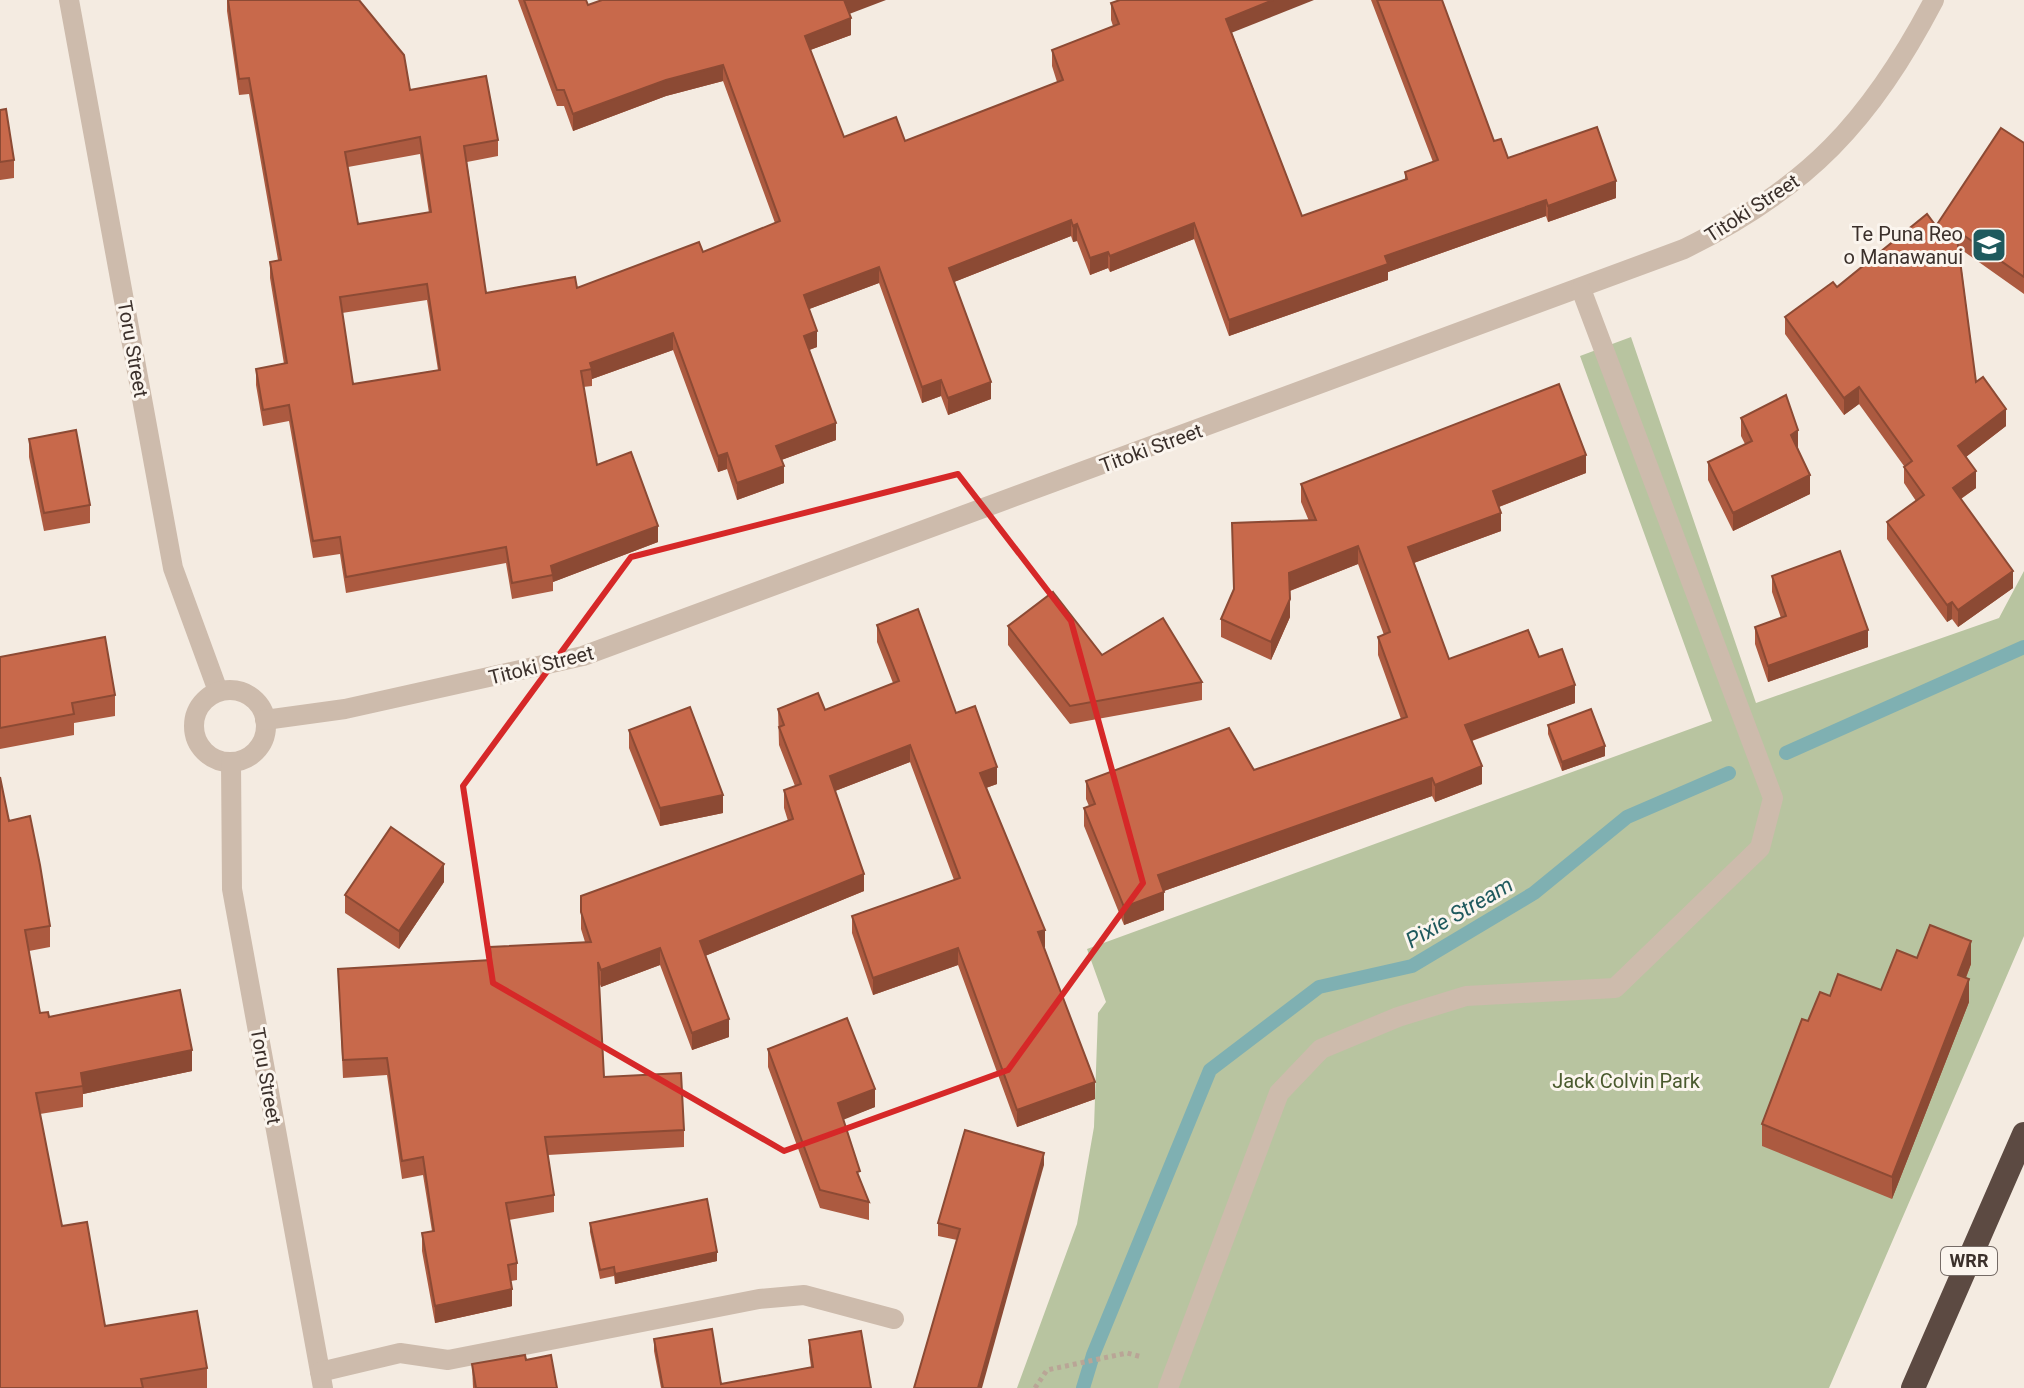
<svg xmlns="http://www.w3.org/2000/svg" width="2024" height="1388" font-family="Roboto,sans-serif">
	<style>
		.green { fill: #b8c4a0 }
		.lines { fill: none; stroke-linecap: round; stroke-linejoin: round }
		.stream { stroke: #7fb0b2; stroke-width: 14 }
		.path { stroke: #b9a596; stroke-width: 5; stroke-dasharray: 4 4; stroke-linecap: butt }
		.minor { stroke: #cdbbac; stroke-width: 20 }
		.highway { stroke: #5c4a42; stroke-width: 24 }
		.wall { fill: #ac5a40; fill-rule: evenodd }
		.shaded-wall { fill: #8c4a34 }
		.building { fill: #c8694b; stroke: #8c4a34; stroke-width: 2; fill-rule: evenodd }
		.marked { fill: none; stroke: #d62828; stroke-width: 6; stroke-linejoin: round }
		.labels { text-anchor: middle; stroke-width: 6; stroke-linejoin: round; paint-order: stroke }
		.shield { fill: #fbf5ee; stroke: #756b66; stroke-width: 2 }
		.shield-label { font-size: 18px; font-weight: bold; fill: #3b302b }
		.street-label { font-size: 20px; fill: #3b302b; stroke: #fbf5ee }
		.poi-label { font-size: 20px; fill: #3b302b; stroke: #fbf5ee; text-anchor: end }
		.park-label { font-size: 20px; fill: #4a5a2e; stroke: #fbf5ee }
		.water-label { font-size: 22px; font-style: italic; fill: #1f5a5e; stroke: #fbf5ee }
	</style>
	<rect width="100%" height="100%" fill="#f4ebe1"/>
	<path class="green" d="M 1631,337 L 1756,703 L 1999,618 L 2024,571 L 2024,936 L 1829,1388 L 1017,1388 L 1077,1224 L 1094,1127 L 1098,1013 L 1106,1002 L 1087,949 L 1712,721 L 1580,356 Z"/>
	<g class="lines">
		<g class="stream">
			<path d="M 1786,753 L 2024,647"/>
			<path d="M 1083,1388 L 1093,1355 L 1210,1070 L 1319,987 L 1412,966 L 1534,893 L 1627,817 L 1729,773"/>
		</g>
		<path class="path" d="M 1035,1388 L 1047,1370 L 1127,1353 L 1142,1357"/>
		<g class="minor">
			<path d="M 69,0 L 173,568 L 218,691"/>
			<circle cx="230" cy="726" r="36"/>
			<path d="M 265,720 L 345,709 L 583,656 L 1684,249 C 1808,188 1870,122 1934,0"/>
			<path d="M 231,762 L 232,889 L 323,1388"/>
			<path d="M 320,1372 L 400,1353 L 448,1360 L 759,1299 L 804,1295 L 894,1319"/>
			<path d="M 1168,1388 L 1279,1093 L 1321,1049 L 1398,1017 L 1466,996 L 1615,988 L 1760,848 L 1773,798 L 1581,289"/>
		</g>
		<path class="highway" d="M 1913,1388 L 2024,1134"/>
	</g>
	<g class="wall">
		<path d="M 227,0 L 359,0 L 410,90 L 498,140 L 498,156 L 467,162 L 486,293 L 577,288 L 703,252 L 775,223 L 723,81 L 666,96 L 573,131 L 564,106 L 557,106 L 518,0 L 586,0 L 588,5 L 849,14 L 851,35 L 810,50 L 844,137 L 905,141 L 1057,82 L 1052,66 L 1052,50 L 1113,26 L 1111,20 L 1111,3 L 1232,33 L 1302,216 L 1405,180 L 1405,172 L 1433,162 L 1371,0 L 1442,0 L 1494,141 L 1508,158 L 1616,198 L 1548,222 L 1546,216 L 1388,272 L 1388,280 L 1229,336 L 1194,239 L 1110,272 L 1108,268 L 1090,275 L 1077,241 L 1073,242 L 1071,236 L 954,282 L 991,399 L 948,415 L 941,396 L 922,403 L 879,283 L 809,309 L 817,347 L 809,350 L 836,440 L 781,460 L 784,483 L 737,500 L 727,469 L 718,472 L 673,350 L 592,379 L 592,386 L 583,387 L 597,465 L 658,542 L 553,582 L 553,591 L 512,599 L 506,563 L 346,593 L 340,554 L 313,558 L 289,421 L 263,426 L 256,385 L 256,369 L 284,364 L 270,278 L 270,262 L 278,260 L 249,94 L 239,95 L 227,11 ZM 420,154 L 429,213 L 358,224 L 348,167 ZM 427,300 L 438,370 L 353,384 L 342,313 Z"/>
		<path d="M 0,110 L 14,160 L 14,178 L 0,180 Z"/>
		<path d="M 2024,143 L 2024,294 L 1959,248 L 1976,382 L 2006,426 L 1966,457 L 1976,488 L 1961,499 L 2013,588 L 1958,627 L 1952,619 L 1947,622 L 1887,539 L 1887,522 L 1916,501 L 1904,483 L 1904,466 L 1859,404 L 1844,415 L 1785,334 L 1785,317 L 1837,287 L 1936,226 Z"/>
		<path d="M 1741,418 L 1798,448 L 1810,494 L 1733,531 L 1708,480 L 1708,462 L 1745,444 L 1741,436 Z"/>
		<path d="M 29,439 L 90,505 L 90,523 L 44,531 L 29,457 Z"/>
		<path d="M 1586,473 L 1499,507 L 1501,531 L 1414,563 L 1449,659 L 1539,657 L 1575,703 L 1472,741 L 1482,784 L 1435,802 L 1432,796 L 1164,891 L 1164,910 L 1124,925 L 1084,826 L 1084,808 L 1089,806 L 1086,799 L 1086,781 L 1254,770 L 1401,719 L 1378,655 L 1378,637 L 1384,635 L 1358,564 L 1290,591 L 1290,617 L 1271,660 L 1221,637 L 1221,619 L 1309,521 L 1301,502 L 1301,484 Z"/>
		<path d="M 1772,576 L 1868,647 L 1768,682 L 1755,644 L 1755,627 L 1781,618 L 1772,592 Z"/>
		<path d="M 877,625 L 956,713 L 997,784 L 986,788 L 1045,947 L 1044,947 L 1095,1099 L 1017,1127 L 958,965 L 873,995 L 852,933 L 852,916 L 954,880 L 910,762 L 835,791 L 864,891 L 705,956 L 729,1037 L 692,1050 L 660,965 L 601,987 L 599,982 L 604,1077 L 684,1130 L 684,1147 L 548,1155 L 554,1195 L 554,1212 L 509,1220 L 517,1263 L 517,1280 L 511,1281 L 512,1306 L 435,1323 L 422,1251 L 422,1233 L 432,1231 L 423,1175 L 402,1179 L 387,1075 L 343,1078 L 338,969 L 490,960 L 490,947 L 585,942 L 581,929 L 581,896 L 788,821 L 784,808 L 784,790 L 795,786 L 779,745 L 778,709 L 825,710 L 893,683 L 877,642 Z"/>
		<path d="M 1008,626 L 1102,655 L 1202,682 L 1202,700 L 1070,724 L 1008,645 Z"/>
		<path d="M 0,657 L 115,695 L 115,716 L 74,723 L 74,735 L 0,749 Z"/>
		<path d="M 1548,725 L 1605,756 L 1562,771 L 1548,734 Z"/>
		<path d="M 629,730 L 723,813 L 660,826 L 629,748 Z"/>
		<path d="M 9,821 L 50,926 L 50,947 L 29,951 L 40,1013 L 192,1071 L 83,1094 L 83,1107 L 40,1114 L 62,1226 L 105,1326 L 207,1368 L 207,1388 L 0,1388 Z"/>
		<path d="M 444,882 L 399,949 L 345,913 L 345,895 Z"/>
		<path d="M 1917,958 L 1971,964 L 1966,978 L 1969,1002 L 1892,1199 L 1762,1146 L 1762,1124 L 1808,1021 L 1830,996 L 1881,990 Z"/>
		<path d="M 768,1049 L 875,1107 L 843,1119 L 860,1180 L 869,1202 L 869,1220 L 820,1208 L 768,1067 Z"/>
		<path d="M 1044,1165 L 957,1240 L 938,1236 L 938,1223 Z"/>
		<path d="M 590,1223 L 717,1261 L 615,1284 L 614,1276 L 600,1279 L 590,1232 Z"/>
		<path d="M 654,1339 L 721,1384 L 811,1367 L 809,1352 L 809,1340 L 871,1388 L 661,1388 L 654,1351 Z"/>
		<path d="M 526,1360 L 557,1388 L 473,1388 L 472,1364 Z"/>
	</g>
	<g class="shaded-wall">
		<path d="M 844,0 L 886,0 L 844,16 Z"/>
		<path d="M 1273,0 L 1314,0 L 1226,35 L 1226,19 Z"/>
		<path d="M 851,18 L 851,35 L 805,52 L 805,36 Z"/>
		<path d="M 723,65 L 723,81 L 666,96 L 573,131 L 573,114 L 666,80 Z"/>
		<path d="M 1616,181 L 1616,198 L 1548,222 L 1548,206 Z"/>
		<path d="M 1546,200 L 1546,216 L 1388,272 L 1388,280 L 1229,336 L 1229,320 L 1385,256 Z"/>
		<path d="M 1071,220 L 1071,236 L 949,284 L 949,268 Z"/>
		<path d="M 1194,223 L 1194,239 L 1110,272 L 1110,256 Z"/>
		<path d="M 1077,224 L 1077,241 L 1073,242 L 1073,226 Z"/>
		<path d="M 1108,252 L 1108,268 L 1090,275 L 1090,258 Z"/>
		<path d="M 879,267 L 879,283 L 804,311 L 804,295 Z"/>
		<path d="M 817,331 L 817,347 L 804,352 L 804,336 Z"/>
		<path d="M 673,333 L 673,350 L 592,379 L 590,363 Z"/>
		<path d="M 941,380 L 941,396 L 922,403 L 922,387 Z"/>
		<path d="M 991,382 L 991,399 L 948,415 L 948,398 Z"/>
		<path d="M 1859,387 L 1859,404 L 1844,415 L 1844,398 Z"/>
		<path d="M 2006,409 L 2006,426 L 1958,463 L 1958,446 Z"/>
		<path d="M 836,423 L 836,440 L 776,462 L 776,446 Z"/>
		<path d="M 1798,430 L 1798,448 L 1791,453 L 1791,435 Z"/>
		<path d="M 727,453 L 727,469 L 718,472 L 718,456 Z"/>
		<path d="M 1586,455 L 1586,473 L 1493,509 L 1493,491 Z"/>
		<path d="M 784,466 L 784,483 L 737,500 L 737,483 Z"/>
		<path d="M 1976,471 L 1976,488 L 1953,504 L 1953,488 Z"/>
		<path d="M 1810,475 L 1810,494 L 1733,531 L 1733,513 Z"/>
		<path d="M 1501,513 L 1501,531 L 1408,565 L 1408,547 Z"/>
		<path d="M 658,526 L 658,542 L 553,582 L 551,566 Z"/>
		<path d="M 1358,546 L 1358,564 L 1289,591 L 1289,573 Z"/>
		<path d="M 2013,571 L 2013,588 L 1958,627 L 1958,610 Z"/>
		<path d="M 1290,599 L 1290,617 L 1271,660 L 1271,642 Z"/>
		<path d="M 1952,602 L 1952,619 L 1947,622 L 1947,605 Z"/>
		<path d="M 1868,630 L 1868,647 L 1768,682 L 1768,666 Z"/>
		<path d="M 1575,685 L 1575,703 L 1465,743 L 1465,725 Z"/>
		<path d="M 910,745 L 910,762 L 830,793 L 830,776 Z"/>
		<path d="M 1605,746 L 1605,756 L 1562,771 L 1562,762 Z"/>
		<path d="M 1482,766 L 1482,784 L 1435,802 L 1435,785 Z"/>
		<path d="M 997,767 L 997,784 L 980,790 L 980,773 Z"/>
		<path d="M 1432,778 L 1432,796 L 1158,893 L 1158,875 Z"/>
		<path d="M 723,795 L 723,813 L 660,826 L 660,808 Z"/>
		<path d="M 444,864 L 444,882 L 399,949 L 399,931 Z"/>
		<path d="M 864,874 L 864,891 L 700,958 L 700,941 Z"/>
		<path d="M 1164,892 L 1164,910 L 1124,925 L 1124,907 Z"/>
		<path d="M 1045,930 L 1045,947 L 1038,950 L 1038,932 Z"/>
		<path d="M 1971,941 L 1971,964 L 1958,997 L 1958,975 Z"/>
		<path d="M 660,948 L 660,965 L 601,987 L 601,970 Z"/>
		<path d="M 958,948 L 958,965 L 873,995 L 873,978 Z"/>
		<path d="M 1969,979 L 1969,1002 L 1892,1199 L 1892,1177 Z"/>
		<path d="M 729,1019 L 729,1037 L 692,1050 L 692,1033 Z"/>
		<path d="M 192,1050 L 192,1071 L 83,1094 L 81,1073 Z"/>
		<path d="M 1095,1082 L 1095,1099 L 1017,1127 L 1017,1110 Z"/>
		<path d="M 875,1089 L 875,1107 L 838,1122 L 838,1103 Z"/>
		<path d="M 1044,1153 L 1044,1165 L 982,1388 L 978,1388 Z"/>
		<path d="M 717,1252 L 717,1261 L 615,1284 L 615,1274 Z"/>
		<path d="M 512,1289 L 512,1306 L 435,1323 L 435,1306 Z"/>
	</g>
	<g class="building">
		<path d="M 228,0 L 359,0 L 404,55 L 410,90 L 486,76 L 498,140 L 464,146 L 486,293 L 575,277 L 577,288 L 699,242 L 703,252 L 780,221 L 723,65 L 666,80 L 573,114 L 564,90 L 557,90 L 524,0 L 586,0 L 588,5 L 602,0 L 844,0 L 851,18 L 805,36 L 844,137 L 896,117 L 905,141 L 1063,80 L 1052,50 L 1119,24 L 1111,3 L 1120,0 L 1273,0 L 1226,19 L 1302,216 L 1407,179 L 1405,172 L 1438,160 L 1377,0 L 1442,0 L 1494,141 L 1501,139 L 1508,158 L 1597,127 L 1616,181 L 1548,206 L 1546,200 L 1385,256 L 1388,264 L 1229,320 L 1194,223 L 1110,256 L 1108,252 L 1090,258 L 1077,224 L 1073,226 L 1071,220 L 949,268 L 991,382 L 948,398 L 941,380 L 922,387 L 879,267 L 804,295 L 817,331 L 804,336 L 836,423 L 776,446 L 784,466 L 737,483 L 727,453 L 718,456 L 673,333 L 590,363 L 592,369 L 581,371 L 597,465 L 631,452 L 658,526 L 551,566 L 553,575 L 512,583 L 506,547 L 346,577 L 340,537 L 313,541 L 289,405 L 263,410 L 256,369 L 287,363 L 270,262 L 281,260 L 249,78 L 239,79 ZM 420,137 L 431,212 L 358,224 L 345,152 ZM 427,284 L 440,370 L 353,384 L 340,297 Z"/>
		<path d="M 6,109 L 14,160 L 0,162 L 0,110 Z"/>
		<path d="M 2001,128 L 2024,143 L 2024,277 L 1956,230 L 1976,382 L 1983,377 L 2006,409 L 1958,446 L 1976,471 L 1953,488 L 2013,571 L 1958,610 L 1952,602 L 1947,605 L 1887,522 L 1924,495 L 1904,467 L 1912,461 L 1859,387 L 1844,398 L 1785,317 L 1833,282 L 1837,287 L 1927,214 L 1936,226 Z"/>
		<path d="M 1559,384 L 1586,455 L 1493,491 L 1501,513 L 1408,547 L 1449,659 L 1528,630 L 1539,657 L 1562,649 L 1575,685 L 1465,725 L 1482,766 L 1435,785 L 1432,778 L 1158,875 L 1164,892 L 1124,907 L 1084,808 L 1095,804 L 1086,781 L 1229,728 L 1254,770 L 1407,717 L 1378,637 L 1390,632 L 1358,546 L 1289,573 L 1290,599 L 1271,642 L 1221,619 L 1234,589 L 1232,523 L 1316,520 L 1301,484 Z"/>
		<path d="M 1786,395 L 1798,430 L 1791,435 L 1810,475 L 1733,513 L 1708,462 L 1752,441 L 1741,418 Z"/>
		<path d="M 76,430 L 90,505 L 44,513 L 29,439 Z"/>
		<path d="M 1840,551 L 1868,630 L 1768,666 L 1755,627 L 1786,616 L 1772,576 Z"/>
		<path d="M 1053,592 L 1102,655 L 1163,618 L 1202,682 L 1070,706 L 1008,626 Z"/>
		<path d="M 918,609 L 956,713 L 975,706 L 997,767 L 980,773 L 1045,930 L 1038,932 L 1095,1082 L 1017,1110 L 958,948 L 873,978 L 852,916 L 960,878 L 910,745 L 830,776 L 864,874 L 700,941 L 729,1019 L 692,1033 L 660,948 L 601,970 L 598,962 L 604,1077 L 681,1073 L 684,1130 L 545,1137 L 554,1195 L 506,1203 L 517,1263 L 508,1265 L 512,1289 L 435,1306 L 422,1233 L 434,1231 L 423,1157 L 402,1161 L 387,1058 L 343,1060 L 338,969 L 491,960 L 490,947 L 591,942 L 581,912 L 581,896 L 793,819 L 784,790 L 801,784 L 779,727 L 784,725 L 778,709 L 818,693 L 825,710 L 899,681 L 877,625 Z"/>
		<path d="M 105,637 L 115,695 L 72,703 L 74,714 L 0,728 L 0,657 Z"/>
		<path d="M 690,707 L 723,795 L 660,808 L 629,730 Z"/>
		<path d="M 1591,709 L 1605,746 L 1562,762 L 1548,725 Z"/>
		<path d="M 0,777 L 9,821 L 30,816 L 40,865 L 50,926 L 25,930 L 40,1013 L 48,1012 L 49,1017 L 180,990 L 192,1050 L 81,1073 L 83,1086 L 36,1093 L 62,1226 L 87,1222 L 105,1326 L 197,1311 L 207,1368 L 141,1379 L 143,1388 L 0,1388 Z"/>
		<path d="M 391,827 L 444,864 L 399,931 L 345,895 Z"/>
		<path d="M 1930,925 L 1971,941 L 1958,975 L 1969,979 L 1892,1177 L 1762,1124 L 1802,1019 L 1808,1021 L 1820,992 L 1830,996 L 1838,974 L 1881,990 L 1897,950 L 1917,958 Z"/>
		<path d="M 847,1018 L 875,1089 L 838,1103 L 860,1171 L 857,1172 L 869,1202 L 820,1190 L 768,1049 Z"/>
		<path d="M 965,1130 L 1044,1153 L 978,1388 L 914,1388 L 960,1229 L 938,1223 Z"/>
		<path d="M 707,1199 L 717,1252 L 615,1274 L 614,1267 L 600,1270 L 590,1223 Z"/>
		<path d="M 712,1329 L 721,1384 L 813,1367 L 809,1340 L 861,1331 L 871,1388 L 663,1388 L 654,1339 Z"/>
		<path d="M 525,1355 L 526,1360 L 551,1355 L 557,1388 L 476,1388 L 472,1364 Z"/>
	</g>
	<path class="marked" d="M 958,474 L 1071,621 L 1143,883 L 1008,1070 L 784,1151 L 493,983 L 463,786 L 631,557 Z"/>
	<defs>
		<symbol id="school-square" viewBox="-11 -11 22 22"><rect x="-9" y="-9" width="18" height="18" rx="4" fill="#1f5a5e" stroke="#fbf5ee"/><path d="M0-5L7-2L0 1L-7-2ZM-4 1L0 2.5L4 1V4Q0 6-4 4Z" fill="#fff"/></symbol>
	</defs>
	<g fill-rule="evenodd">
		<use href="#school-square" x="1969" y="225" width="40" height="40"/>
	</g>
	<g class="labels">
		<rect class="shield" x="1941" y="1247" width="56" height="28" rx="6"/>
		<g class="shield-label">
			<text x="1969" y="1267">WRR</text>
		</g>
		<g class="street-label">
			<text transform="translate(1752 208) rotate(-33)" y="7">Titoki Street</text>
			<text transform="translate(133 349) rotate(80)" y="7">Toru Street</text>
			<text transform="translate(1151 448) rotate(-20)" y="7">Titoki Street</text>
			<text transform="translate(541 665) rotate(-14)" y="7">Titoki Street</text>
			<text transform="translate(266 1076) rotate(80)" y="7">Toru Street</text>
		</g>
		<g class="poi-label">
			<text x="1963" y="241">Te Puna Reo<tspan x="1963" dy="23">o Manawanui</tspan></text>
		</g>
		<g class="park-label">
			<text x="1626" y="1088">Jack Colvin Park</text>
		</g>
		<g class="water-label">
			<text transform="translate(1459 912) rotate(-30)" y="8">Pixie Stream</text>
		</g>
	</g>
</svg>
